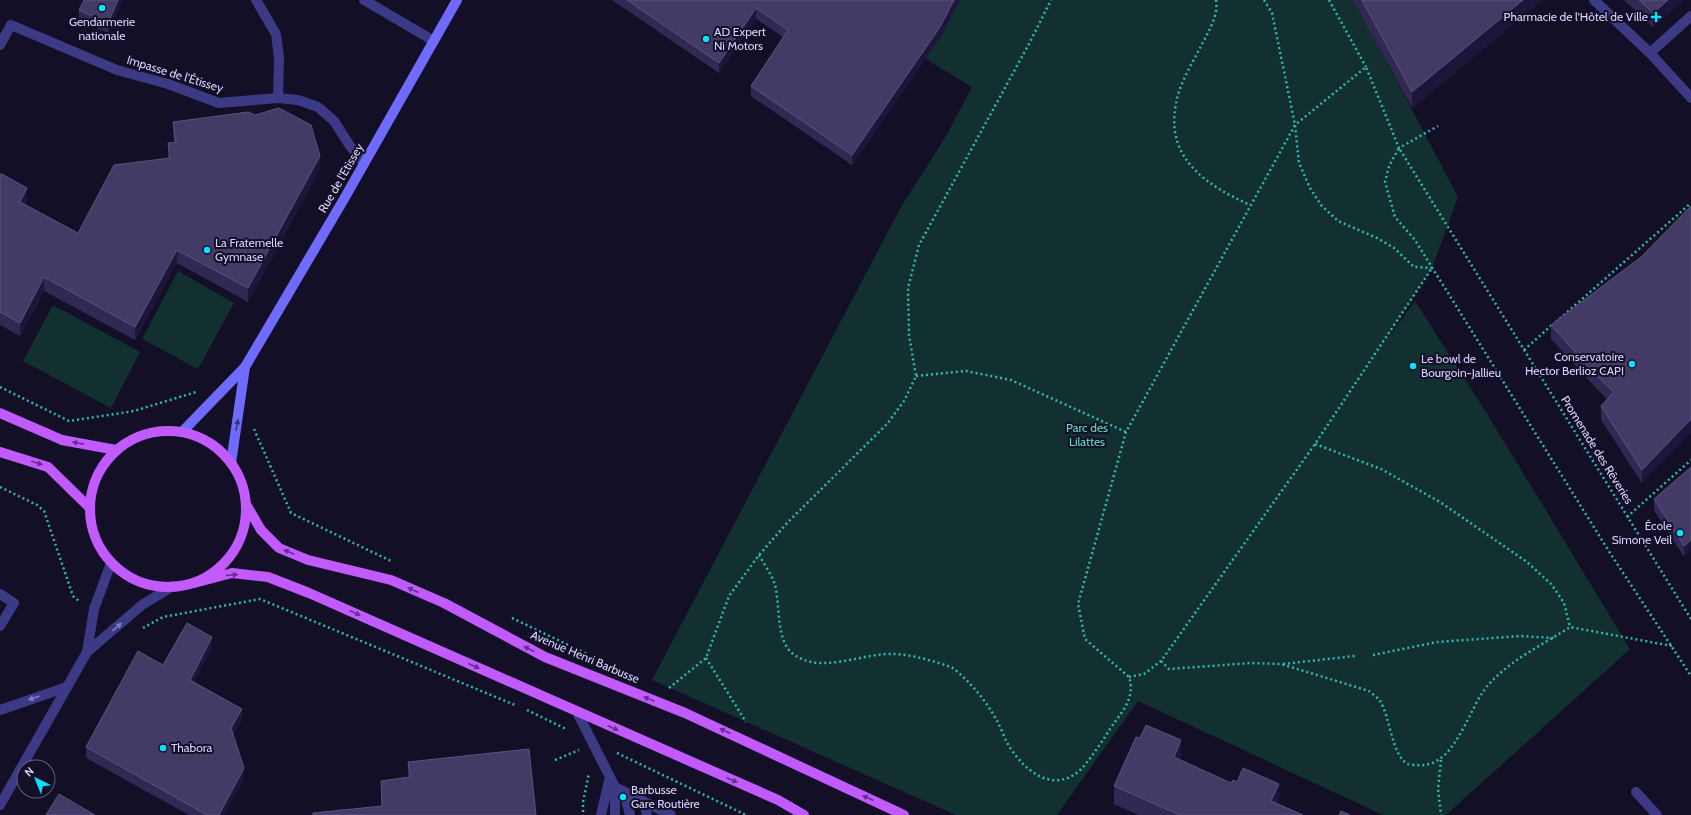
<svg xmlns="http://www.w3.org/2000/svg" width="1691" height="815" font-family="Cabin,sans-serif">
	<style>
		.green { fill: #12302f }
		.lines { fill: none; stroke-linecap: round; stroke-linejoin: round }
		.path { stroke: #2fb8b0; stroke-width: 2.5; stroke-dasharray: 2 3; stroke-linecap: butt }
		.lane { stroke: #3d3a85; stroke-width: 10 }
		.street { stroke: #3d3a85; stroke-width: 10 }
		.secondary { stroke: #6f6bff; stroke-width: 10 }
		.primary { stroke: #c25bff; stroke-width: 10 }
		.wall { fill: #312854 }
		.shaded-wall { fill: #1d163a }
		.building { fill: #433a66; stroke: #5a527e }
		.oneway { fill: #38347d }
		.oneway2 { fill: #623188 }
		.oneway3 { fill: #837fbc }
		.poi-dot { fill: #00e5ff; stroke: #130f26; stroke-width: 1.5 }
		.labels { text-anchor: middle; stroke-width: 4; stroke-linejoin: round; paint-order: stroke }
		.poi-label { font-size: 12px; fill: #d9d4ff; stroke: #130f26; text-anchor: start }
		.street-label { font-size: 12px; fill: #d9d4ff; stroke: #130f26 }
		.park-label { font-size: 12px; fill: #5fe0c0; stroke: #130f26 }
	</style>
	<rect width="100%" height="100%" fill="#130f26"/>
	<g class="green">
		<path d="M 960,0 L 1354,0 L 1458,197 L 1432,268 L 1385,342 L 1415,301 L 1486,412 L 1630,649 L 1446,815 L 1383,815 L 1138,701 L 1057,815 L 956,815 L 652,680 L 902,205 L 945,138 L 972,87 L 926,59 Z"/>
		<path d="M 178,271 L 234,303 L 198,369 L 142,339 Z"/>
		<path d="M 53,305 L 140,352 L 111,408 L 23,361 Z"/>
	</g>
	<g class="lines">
		<g class="path">
			<path d="M 1216,0 C 1219,16 1207,34 1200,48 C 1191,65 1179,85 1176,104 C 1165,158 1206,185 1250,205"/>
			<path d="M 1264,0 L 1272,13 L 1295,125 L 1299,163 L 1310,188 L 1321,205 L 1338,221 L 1377,238 L 1394,248 L 1414,267 L 1432,268"/>
			<path d="M 1329,0 L 1366,67"/>
			<path d="M 1556,322 L 1691,203"/>
			<path d="M 1524,350 L 1552,325"/>
			<path d="M 916,376 L 966,371 L 1011,380 L 1126,432"/>
			<path d="M 0,387 L 69,421 L 134,411 L 196,392"/>
			<path d="M 254,429 L 291,513 L 393,562"/>
			<path d="M 1315,444 L 1381,469 L 1440,502 L 1527,562 L 1552,585 L 1564,603 L 1570,627"/>
			<path d="M 0,487 L 37,505 L 44,511 L 73,596 L 79,601"/>
			<path d="M 1627,517 L 1691,460"/>
			<path d="M 759,555 C 764,564 772,575 775,585 C 780,604 776,640 792,653 C 820,676 862,652 895,654 C 914,655 933,661 951,667 C 955,669 959,673 962,676 C 976,689 987,703 996,719 C 1001,727 1004,738 1009,746 C 1024,770 1051,793 1078,772 C 1088,764 1106,735 1114,723 C 1125,709 1135,695 1129,677 L 1085,639 L 1078,604 L 1126,432 L 1295,125 L 1366,67 L 1399,148 L 1438,126"/>
			<path d="M 512,618 L 587,654"/>
			<path d="M 1691,619 L 1399,148 L 1389,166 L 1385,182 L 1395,217 L 1415,240 L 1610,553 L 1691,676"/>
			<path d="M 143,628 L 163,617 L 260,599 L 515,705"/>
			<path d="M 1373,655 L 1437,642 L 1521,636 L 1554,638"/>
			<path d="M 706,658 L 746,722"/>
			<path d="M 1161,661 L 1169,669 L 1251,663 L 1281,664 L 1369,691 C 1372,694 1377,697 1380,701 C 1390,716 1392,757 1408,764 C 1410,765 1415,765 1417,765 C 1457,769 1468,705 1490,683 C 1512,659 1544,644 1570,627 L 1672,646"/>
			<path d="M 1283,664 L 1355,656"/>
			<path d="M 1129,677 L 1144,674 L 1161,661 L 1315,444 L 1432,268"/>
			<path d="M 669,688 L 706,658 L 729,596 L 759,555 L 788,522 L 887,424 L 904,401 L 916,376 L 909,335 L 908,288 L 919,245 L 1030,42 L 1051,0"/>
			<path d="M 527,710 L 566,729"/>
			<path d="M 617,753 L 746,815"/>
			<path d="M 555,760 L 579,750"/>
			<path d="M 1441,760 L 1438,789 L 1441,815"/>
			<path d="M 583,812 L 583,802 L 589,773"/>
		</g>
		<g class="lane">
			<path d="M 256,0 L 276,34 L 279,58 L 278,98"/>
			<path d="M 0,45 L 11,25 L 117,70 L 168,84 L 219,103 L 278,98 L 298,100 L 318,107 L 334,121 L 350,146 L 364,163"/>
			<path d="M 0,594 L 14,603 L 0,626"/>
			<path d="M 0,710 L 67,687"/>
			<path d="M 577,712 L 615,787 L 671,815"/>
			<path d="M 615,787 L 615,815"/>
			<path d="M 624,792 L 630,815"/>
			<path d="M 1636,792 L 1657,815"/>
			<path d="M 644,802 L 647,815"/>
			<path d="M 601,815 L 610,777"/>
		</g>
		<g class="street">
			<path d="M 364,0 L 434,41"/>
			<path d="M 1594,0 L 1650,53 L 1691,98"/>
			<path d="M 1650,53 L 1691,16"/>
			<path d="M 87,652 L 94,609 L 111,563"/>
			<path d="M 0,805 L 87,652 L 142,605 L 173,586"/>
		</g>
		<g class="secondary">
			<path d="M 182,432 L 245,367 L 344,199 L 457,0"/>
			<path d="M 231,463 L 245,367"/>
		</g>
		<g class="primary">
			<path d="M 0,413 L 62,440 L 116,450"/>
			<circle cx="168" cy="509" r="78"/>
			<path d="M 0,452 L 48,467 L 90,508"/>
			<path d="M 247,506 L 261,530 L 279,548 L 308,560 L 391,580 L 444,603 L 545,657 L 685,713 L 904,815"/>
			<path d="M 194,583 L 232,573 L 268,577 L 309,593 L 778,800 L 804,815"/>
		</g>
	</g>
	<g class="wall">
		<path d="M 123,0 L 108,33 L 79,20 L 79,10 Z"/>
		<path d="M 612,0 L 960,0 L 940,38 L 852,165 L 751,96 L 751,86 L 783,37 L 756,19 L 719,73 Z"/>
		<path d="M 1353,0 L 1541,0 L 1541,1 L 1412,108 Z"/>
		<path d="M 1624,0 L 1684,0 L 1653,27 Z"/>
		<path d="M 173,122 L 320,169 L 248,302 L 177,263 L 135,340 L 44,291 L 20,336 L 0,325 L 0,174 L 27,201 L 25,205 L 78,233 L 168,158 L 168,143 L 174,142 L 173,136 Z"/>
		<path d="M 1691,206 L 1642,483 L 1601,420 L 1601,406 L 1607,399 L 1596,388 L 1551,339 L 1551,325 L 1641,257 Z"/>
		<path d="M 1691,467 L 1684,557 L 1654,510 L 1654,499 Z"/>
		<path d="M 212,647 L 194,682 L 242,720 L 233,734 L 244,778 L 224,815 L 189,815 L 86,758 L 86,747 L 163,665 Z"/>
		<path d="M 529,749 L 382,806 L 381,781 L 408,777 L 408,762 Z"/>
		<path d="M 1181,758 L 1180,760 L 1231,783 L 1279,802 L 1278,804 L 1303,815 L 1138,815 L 1114,804 L 1114,786 Z"/>
	</g>
	<g class="shaded-wall">
		<path d="M 118,0 L 123,0 L 108,33 L 108,23 Z"/>
		<path d="M 954,0 L 960,0 L 940,38 L 852,165 L 852,155 Z"/>
		<path d="M 1523,0 L 1541,0 L 1541,1 L 1412,108 L 1412,92 Z"/>
		<path d="M 1668,0 L 1684,0 L 1653,27 L 1653,13 Z"/>
		<path d="M 756,8 L 756,19 L 719,73 L 719,63 Z"/>
		<path d="M 320,156 L 320,169 L 248,302 L 248,288 Z"/>
		<path d="M 27,188 L 27,201 L 20,215 L 20,202 Z"/>
		<path d="M 177,250 L 177,263 L 135,340 L 135,327 Z"/>
		<path d="M 44,277 L 44,291 L 20,336 L 20,323 Z"/>
		<path d="M 1691,419 L 1691,433 L 1642,483 L 1642,470 Z"/>
		<path d="M 1691,540 L 1691,550 L 1684,557 L 1684,546 Z"/>
		<path d="M 212,637 L 212,647 L 190,690 L 190,680 Z"/>
		<path d="M 242,709 L 242,720 L 231,738 L 231,728 Z"/>
		<path d="M 1181,740 L 1181,758 L 1174,776 L 1174,757 Z"/>
		<path d="M 244,768 L 244,778 L 224,815 L 219,815 Z"/>
		<path d="M 1279,784 L 1279,802 L 1273,815 L 1271,801 Z"/>
	</g>
	<g class="building">
		<path d="M 84,0 L 118,0 L 108,23 L 79,10 Z"/>
		<path d="M 627,0 L 954,0 L 940,27 L 852,155 L 751,86 L 788,30 L 756,8 L 719,63 Z"/>
		<path d="M 1362,0 L 1523,0 L 1412,92 Z"/>
		<path d="M 1639,0 L 1668,0 L 1653,13 Z"/>
		<path d="M 279,108 L 311,125 L 320,156 L 248,288 L 177,250 L 135,327 L 44,277 L 20,323 L 0,312 L 0,174 L 2,174 L 27,188 L 20,202 L 78,233 L 114,165 L 170,158 L 168,143 L 176,142 L 173,122 L 248,112 L 255,115 Z"/>
		<path d="M 1691,206 L 1691,419 L 1642,470 L 1601,406 L 1614,392 L 1596,375 L 1551,325 L 1641,257 Z"/>
		<path d="M 1691,467 L 1691,540 L 1684,546 L 1654,499 Z"/>
		<path d="M 187,623 L 212,637 L 190,680 L 242,709 L 231,728 L 244,768 L 219,815 L 207,815 L 86,747 L 138,651 L 163,665 Z"/>
		<path d="M 1146,725 L 1181,740 L 1174,757 L 1231,783 L 1233,780 L 1237,782 L 1243,768 L 1279,784 L 1271,801 L 1303,815 L 1180,815 L 1114,786 L 1136,737 L 1140,738 Z"/>
		<path d="M 529,749 L 536,815 L 313,815 L 313,813 L 382,806 L 381,781 L 410,777 L 408,762 Z"/>
		<path d="M 59,794 L 95,815 L 46,815 Z"/>
		<path d="M 1341,811 L 1350,815 L 1339,815 Z"/>
	</g>
	<defs><path id="oneway-solid" d="M-6-.8H1V-3.2L6.5 0L1 3.2V.8H-6Z"/></defs>
	<use class="oneway" href="#oneway-solid" transform="translate(237 425) rotate(-80)"/>
	<g class="oneway2">
		<use href="#oneway-solid" transform="translate(78 443) rotate(-169)"/>
		<use href="#oneway-solid" transform="translate(37 463) rotate(17)"/>
		<use href="#oneway-solid" transform="translate(289 552) rotate(-157)"/>
		<use href="#oneway-solid" transform="translate(232 575) rotate(-4)"/>
		<use href="#oneway-solid" transform="translate(413 590) rotate(-156)"/>
		<use href="#oneway-solid" transform="translate(355 613) rotate(24)"/>
		<use href="#oneway-solid" transform="translate(529 649) rotate(-152)"/>
		<use href="#oneway-solid" transform="translate(474 666) rotate(24)"/>
		<use href="#oneway-solid" transform="translate(649 699) rotate(-158)"/>
		<use href="#oneway-solid" transform="translate(613 728) rotate(24)"/>
		<use href="#oneway-solid" transform="translate(725 731) rotate(-155)"/>
		<use href="#oneway-solid" transform="translate(732 780) rotate(24)"/>
		<use href="#oneway-solid" transform="translate(868 798) rotate(-155)"/>
	</g>
	<g class="oneway3">
		<use href="#oneway-solid" transform="translate(117 627) rotate(-40)"/>
		<use href="#oneway-solid" transform="translate(34 698) rotate(161)"/>
	</g>
	<g class="poi-dot">
		<circle cx="102" cy="8" r="4"/>
		<path d="M1654 11h4v4h4v4h-4v4h-4v-4h-4v-4h4z"/>
		<circle cx="706" cy="39" r="4"/>
		<circle cx="207" cy="250" r="4"/>
		<circle cx="1632" cy="364" r="4"/>
		<circle cx="1413" cy="366" r="4"/>
		<circle cx="1680" cy="533" r="4"/>
		<circle cx="163" cy="748" r="4"/>
		<circle cx="623" cy="797" r="4"/>
	</g>
	<g class="labels">
		<g class="poi-label">
			<text x="1648" y="21" text-anchor="end">Pharmacie de l'Hôtel de Ville</text>
			<text x="102" y="26" text-anchor="middle">Gendarmerie<tspan x="102" dy="14">nationale</tspan></text>
			<text x="714" y="36">AD Expert<tspan x="714" dy="14">Ni Motors</tspan></text>
			<text x="215" y="247">La Fraternelle<tspan x="215" dy="14">Gymnase</tspan></text>
			<text x="1624" y="361" text-anchor="end">Conservatoire<tspan x="1624" dy="14">Hector Berlioz CAPI</tspan></text>
			<text x="1421" y="363">Le bowl de<tspan x="1421" dy="14">Bourgoin-Jallieu</tspan></text>
			<text x="1672" y="530" text-anchor="end">École<tspan x="1672" dy="14">Simone Veil</tspan></text>
			<text x="171" y="752">Thabora</text>
			<text x="631" y="794">Barbusse<tspan x="631" dy="14">Gare Routière</tspan></text>
		</g>
		<g class="street-label">
			<text transform="translate(175 74) rotate(17)" y="4">Impasse de l'Étissey</text>
			<text transform="translate(341 178) rotate(-60)" y="4">Rue de l'Etissey</text>
			<text transform="translate(1597 450) rotate(58)" y="4">Promenade des Rêveries</text>
			<text transform="translate(585 657) rotate(23)" y="4">Avenue Henri Barbusse</text>
		</g>
		<g class="park-label">
			<text x="1087" y="432">Parc des<tspan x="1087" dy="14">Lilattes</tspan></text>
		</g>
	</g>
	<g transform="translate(36 779) rotate(317)"><circle r="19" fill="#130f26" stroke="#625e7d"/>
	<path d="M0-3L7 15L0 10L-7 15Z" fill="#00e5ff"/>
	<text y="-6" font-size="11" font-weight="bold" text-anchor="middle" fill="#d9d4ff">N</text>
	</g>
</svg>
